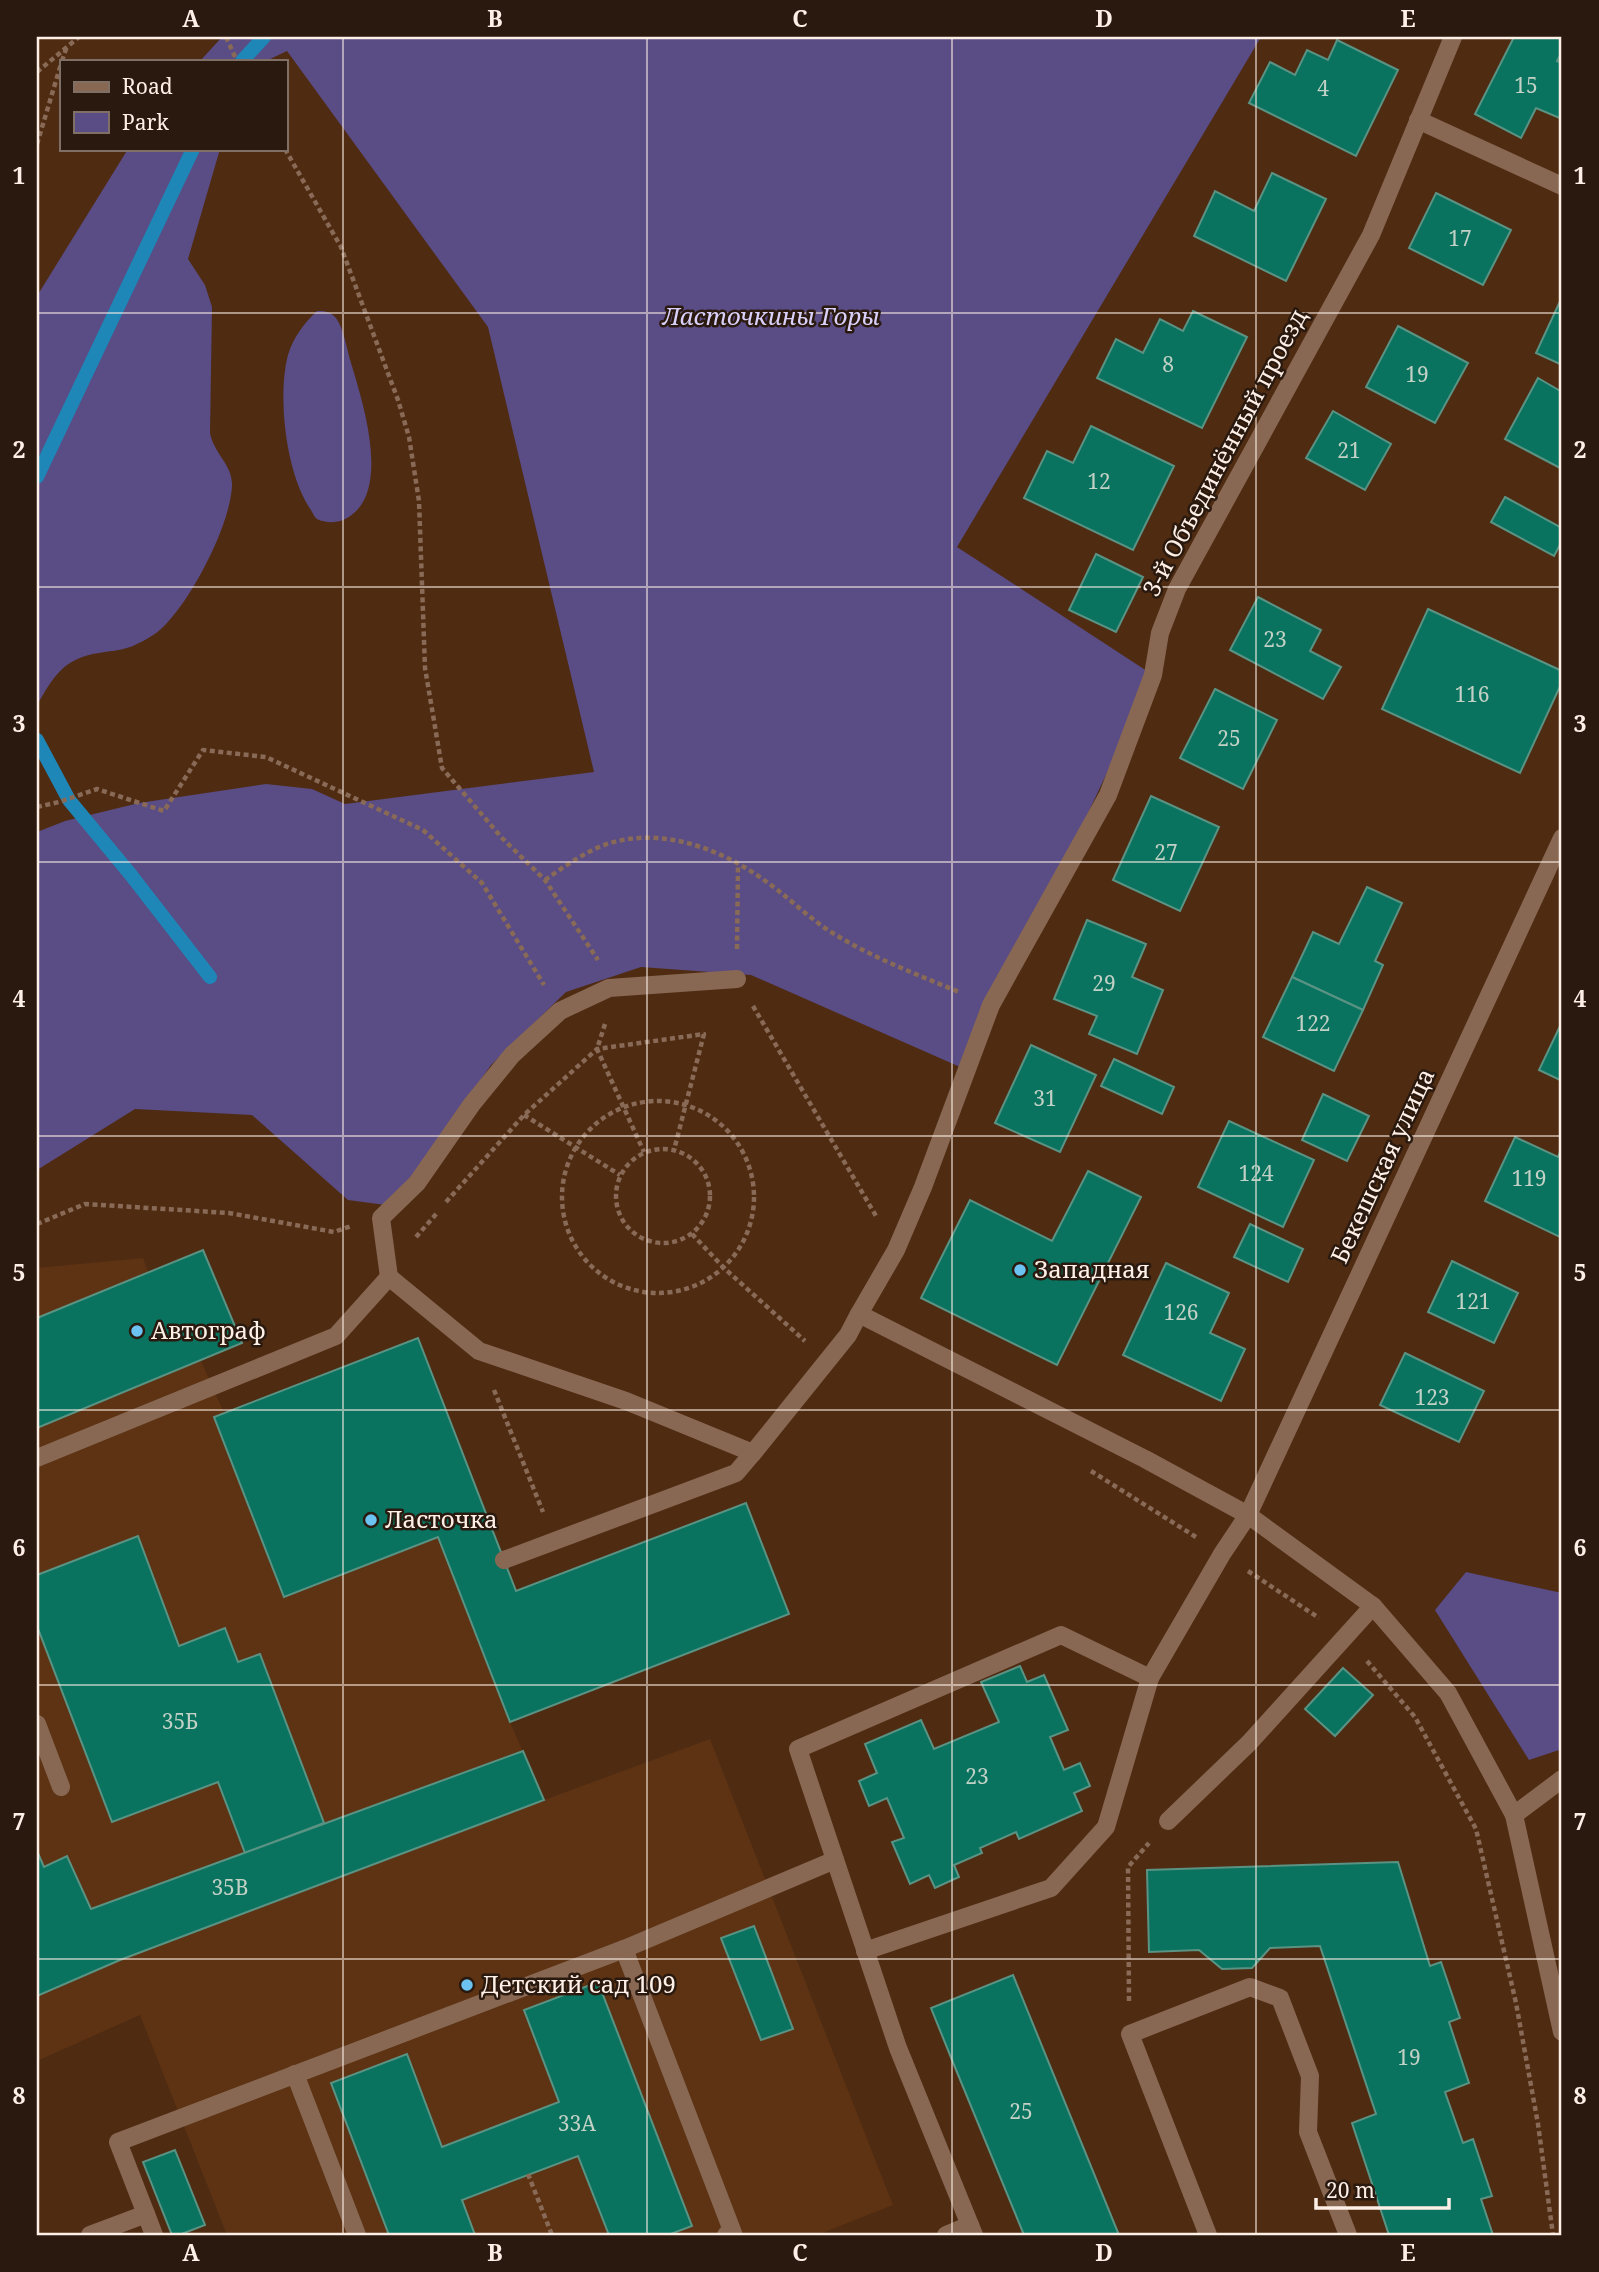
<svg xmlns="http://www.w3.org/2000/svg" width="1599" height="2272" font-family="'Noto Serif',serif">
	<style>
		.built { fill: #5d3313 }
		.green { fill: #5a4c84 }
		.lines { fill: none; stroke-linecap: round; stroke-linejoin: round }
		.stream { stroke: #1e87b7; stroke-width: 14 }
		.building { fill: #09735f; stroke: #5a9383; stroke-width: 2 }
		.path { stroke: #886a57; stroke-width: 4.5; stroke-dasharray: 5 3.5; stroke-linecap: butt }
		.service { stroke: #886853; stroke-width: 18 }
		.minor { stroke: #886853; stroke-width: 18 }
		.grid { fill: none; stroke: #fff0e7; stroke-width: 2; stroke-opacity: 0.55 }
		.poi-dot { fill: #6cc3f2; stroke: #29190e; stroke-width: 2.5 }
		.labels { text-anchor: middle; stroke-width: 5; stroke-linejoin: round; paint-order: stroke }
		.number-label { font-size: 21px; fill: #c2d1c5 }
		.park-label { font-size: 24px; font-style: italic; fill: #d9d1fb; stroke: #29190e }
		.street-label { font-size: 24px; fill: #fff0e7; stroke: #29190e }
		.poi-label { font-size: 24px; fill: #fff0e7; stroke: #29190e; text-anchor: start }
		.neatline { fill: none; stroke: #fff0e7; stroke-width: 2.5 }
		.grid-label { font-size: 23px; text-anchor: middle; font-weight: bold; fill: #fff0e7 }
	</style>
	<rect width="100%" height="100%" fill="#4f2b12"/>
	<path class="built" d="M 203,1250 L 242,1343 L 201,1361 L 224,1413 L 214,1417 L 283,1596 L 438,1537 L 510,1722 L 544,1800 L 710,1739 L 893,2205 L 817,2235 L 227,2235 L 140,2015 L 37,2061 L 37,1268 L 143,1258 L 148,1272 Z"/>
	<g class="green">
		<path d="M 222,37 L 1261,37 L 957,547 L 1153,675 L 967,1070 L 751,975 L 641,967 L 566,992 L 491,1065 L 393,1206 L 348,1200 L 252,1115 L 135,1109 L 37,1170 L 37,832 L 65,821 L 139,803 L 266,784 L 312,789 L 345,804 L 594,772 L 488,327 L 287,51 L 266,61 L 200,61 Z"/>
		<path d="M 128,149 L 220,149 L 188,259 L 205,285 L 212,307 L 210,433 C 214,454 233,465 232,486 C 230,526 191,601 162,628 C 156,634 144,641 135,645 C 125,650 110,651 99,653 C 64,658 54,676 37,705 L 37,296 Z"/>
		<path d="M 317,311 C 324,311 330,311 336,318 C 344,329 347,350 351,363 C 363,403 394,498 343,520 C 336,523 325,523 317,519 C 314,517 313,513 311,510 C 286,475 277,396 288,355 C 293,338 304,323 317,311 Z"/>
		<path d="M 1466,1572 L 1562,1593 L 1562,1749 L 1529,1760 L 1435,1610 Z"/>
	</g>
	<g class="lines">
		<g class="stream">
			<path d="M 242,61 L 264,37"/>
			<path d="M 37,477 L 193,149"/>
			<path d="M 37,740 L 69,800 L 131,875 L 210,977"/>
		</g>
	</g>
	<g class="building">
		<path d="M 1514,37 L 1562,37 L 1562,52 L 1557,61 L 1562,63 L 1562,119 L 1536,108 L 1521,138 L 1475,114 Z"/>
		<path d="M 1337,40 L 1398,70 L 1356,156 L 1249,103 L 1270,62 L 1295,75 L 1307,50 L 1328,60 Z"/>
		<path d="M 1272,173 L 1326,199 L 1286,281 L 1194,236 L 1215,191 L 1254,211 Z"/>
		<path d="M 1436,193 L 1511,230 L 1483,285 L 1409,248 Z"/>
		<path d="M 1562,297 L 1562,365 L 1536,353 Z"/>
		<path d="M 1193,311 L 1247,337 L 1202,428 L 1097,378 L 1116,339 L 1143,353 L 1160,319 L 1183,331 Z"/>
		<path d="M 1398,326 L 1468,363 L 1435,423 L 1366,387 Z"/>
		<path d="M 1538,378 L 1562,392 L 1562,469 L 1505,439 Z"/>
		<path d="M 1333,411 L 1391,444 L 1365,490 L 1306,458 Z"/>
		<path d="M 1091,426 L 1174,466 L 1133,550 L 1024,498 L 1047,451 L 1073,463 Z"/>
		<path d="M 1505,497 L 1562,528 L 1562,541 L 1554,556 L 1491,522 Z"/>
		<path d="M 1096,554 L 1143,577 L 1116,632 L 1069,610 Z"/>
		<path d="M 1258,597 L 1321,630 L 1310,651 L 1341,667 L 1323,699 L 1230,650 Z"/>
		<path d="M 1428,609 L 1562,671 L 1562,682 L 1520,773 L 1382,709 Z"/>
		<path d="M 1215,689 L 1277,720 L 1243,789 L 1180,758 Z"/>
		<path d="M 1151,796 L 1219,827 L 1180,911 L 1113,880 Z"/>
		<path d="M 1367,887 L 1402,903 L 1375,961 L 1383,965 L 1363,1010 L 1292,977 L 1313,932 L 1339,944 Z"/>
		<path d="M 1087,920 L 1146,944 L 1132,977 L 1163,990 L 1137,1054 L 1089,1034 L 1097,1016 L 1054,999 Z"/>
		<path d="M 1292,977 L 1363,1010 L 1334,1071 L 1263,1037 Z"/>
		<path d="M 1562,1022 L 1562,1081 L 1539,1070 Z"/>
		<path d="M 1031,1045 L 1096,1075 L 1060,1152 L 995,1123 Z"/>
		<path d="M 1114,1059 L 1174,1087 L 1162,1114 L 1101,1086 Z"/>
		<path d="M 1323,1094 L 1369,1116 L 1347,1161 L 1302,1140 Z"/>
		<path d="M 1229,1121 L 1314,1160 L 1283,1227 L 1198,1187 Z"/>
		<path d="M 1515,1137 L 1558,1157 L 1562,1147 L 1562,1238 L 1485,1201 Z"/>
		<path d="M 1088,1171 L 1141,1197 L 1057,1365 L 921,1298 L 970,1200 L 1052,1241 Z"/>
		<path d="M 1250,1224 L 1303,1249 L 1288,1282 L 1234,1257 Z"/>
		<path d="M 203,1250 L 242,1343 L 37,1428 L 37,1318 Z"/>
		<path d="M 1452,1261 L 1518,1293 L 1494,1343 L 1428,1312 Z"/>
		<path d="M 1166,1263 L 1229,1293 L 1210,1333 L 1245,1349 L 1221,1401 L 1123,1355 Z"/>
		<path d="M 418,1338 L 516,1591 L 746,1503 L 789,1614 L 510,1722 L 438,1537 L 284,1597 L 214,1417 Z"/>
		<path d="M 1405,1353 L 1484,1391 L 1459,1442 L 1380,1405 Z"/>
		<path d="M 138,1536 L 179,1646 L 225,1628 L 238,1662 L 260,1654 L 324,1823 L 245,1853 L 218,1782 L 112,1822 L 37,1626 L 37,1575 Z"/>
		<path d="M 1020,1666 L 1027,1682 L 1044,1675 L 1068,1730 L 1050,1737 L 1064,1770 L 1080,1763 L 1090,1786 L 1074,1793 L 1082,1811 L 1019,1839 L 1016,1832 L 980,1848 L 982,1853 L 954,1865 L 959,1877 L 935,1888 L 929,1875 L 910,1884 L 892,1842 L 904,1838 L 887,1798 L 869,1806 L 859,1781 L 877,1773 L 865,1744 L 921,1720 L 934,1749 L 999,1722 L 981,1682 Z"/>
		<path d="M 1343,1668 L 1373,1695 L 1335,1736 L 1305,1709 Z"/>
		<path d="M 523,1751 L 544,1800 L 120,1960 L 37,1996 L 37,1851 L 44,1867 L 67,1856 L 91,1909 Z"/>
		<path d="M 1398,1862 L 1430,1966 L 1441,1962 L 1460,2018 L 1449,2022 L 1469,2083 L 1445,2092 L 1463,2143 L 1473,2139 L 1492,2196 L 1481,2199 L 1493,2235 L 1389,2235 L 1352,2123 L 1376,2114 L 1320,1946 L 1270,1948 L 1252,1968 L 1222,1969 L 1199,1950 L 1149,1952 L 1147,1870 Z"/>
		<path d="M 754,1926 L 793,2029 L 761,2040 L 721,1938 Z"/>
		<path d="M 1013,1975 L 1119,2235 L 1024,2235 L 952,2060 L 931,2008 Z"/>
		<path d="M 598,1982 L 692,2226 L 668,2235 L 609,2235 L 578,2156 L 462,2200 L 475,2235 L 389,2235 L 331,2083 L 407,2054 L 442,2147 L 559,2102 L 524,2010 Z"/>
		<path d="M 175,2150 L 205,2225 L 179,2235 L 172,2235 L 143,2162 Z"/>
	</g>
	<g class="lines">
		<g class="path">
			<path d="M 226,37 L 237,61"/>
			<path d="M 62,61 L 67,46"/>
			<path d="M 37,72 L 79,37"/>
			<path d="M 37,144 L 61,64"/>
			<path d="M 285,149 L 341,247 L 398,400 L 409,437 L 419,501 L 425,668 L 442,768 L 502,838 L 545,880 L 598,960"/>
			<path d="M 37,807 L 59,802 L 97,789 L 164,811 L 203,750 L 266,757 L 423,830 L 482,883 L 544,985"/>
			<path d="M 545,880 C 562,868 579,856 599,847 C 655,824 718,847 764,880 C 789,897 810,920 836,935 C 875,959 919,975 961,993"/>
			<path d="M 737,949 L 738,864"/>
			<path d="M 753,1006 L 876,1216"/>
			<path d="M 605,1024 L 597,1049 L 644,1152"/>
			<circle cx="658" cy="1197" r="96"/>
			<path d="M 524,1115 L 620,1175"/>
			<circle cx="663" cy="1196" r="47"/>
			<path d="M 446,1202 L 524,1115 L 597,1049 L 704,1034 L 674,1150"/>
			<path d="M 37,1224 L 85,1204 L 229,1213 L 334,1232 L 351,1226"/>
			<path d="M 692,1234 L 724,1268 L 805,1341"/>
			<path d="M 416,1237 L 438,1212"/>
			<path d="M 494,1390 L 543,1512"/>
			<path d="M 1091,1471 L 1196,1537"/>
			<path d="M 1248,1571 L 1319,1618"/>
			<path d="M 1367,1661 L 1415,1717 L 1476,1829 L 1516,2003 L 1538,2124 L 1553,2235"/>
			<path d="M 1129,2001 L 1128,1867 L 1149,1843"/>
			<path d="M 528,2174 L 552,2235"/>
		</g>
		<g class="service">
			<path d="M 1418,120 L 1562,186"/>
			<path d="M 389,1277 L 381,1218 L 417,1183 L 472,1104 L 512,1055 L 560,1011 L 609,988 L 737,979"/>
			<path d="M 37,1458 L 336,1336 L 389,1277 L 479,1351 L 626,1401 L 753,1453 L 848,1335 L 859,1314"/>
			<path d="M 504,1560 L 736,1473 L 753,1453"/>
			<path d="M 37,1724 L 61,1787"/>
			<path d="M 1168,1821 L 1249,1743 L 1373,1606"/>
			<path d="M 624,1949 L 733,2233 L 726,2235"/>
			<path d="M 865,1951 L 1051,1888 L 1106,1827 L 1150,1678"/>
			<path d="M 295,2074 L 357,2235"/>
			<path d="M 146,2214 L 118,2142 L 624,1949 L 835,1860"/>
			<path d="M 90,2235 L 146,2214 L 154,2235"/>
			<path d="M 946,2235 L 970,2225"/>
			<path d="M 974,2235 L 898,2048 L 798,1749 L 1061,1635 L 1150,1678 L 1222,1554 L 1248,1515"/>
			<path d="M 1208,2235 L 1130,2034 L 1250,1987 L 1280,1998 L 1310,2076 L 1308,2132 L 1348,2235"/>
		</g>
		<g class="minor">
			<path d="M 1453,37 L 1371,235 L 1177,589 L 1160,633 L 1153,675 L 1108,795 L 991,1005 L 923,1187 L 896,1250 L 859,1314 L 1145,1459 L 1248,1515 L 1373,1606 L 1448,1693 L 1514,1815 L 1562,2032"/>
			<path d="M 1248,1515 L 1562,838"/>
			<path d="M 1514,1815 L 1562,1779"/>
		</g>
	</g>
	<path class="grid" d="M 343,37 L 343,2235M 647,37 L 647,2235M 952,37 L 952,2235M 1256,37 L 1256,2235M 37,313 L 1562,313M 37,587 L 1562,587M 37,862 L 1562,862M 37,1136 L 1562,1136M 37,1410 L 1562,1410M 37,1685 L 1562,1685M 37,1959 L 1562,1959"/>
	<g class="poi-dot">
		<circle cx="1020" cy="1270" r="7"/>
		<circle cx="137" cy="1331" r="7"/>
		<circle cx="371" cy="1520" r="7"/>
		<circle cx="467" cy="1985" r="7"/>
	</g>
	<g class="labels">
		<g class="number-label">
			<text x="1526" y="93">15</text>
			<text x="1323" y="96">4</text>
			<text x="1460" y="246">17</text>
			<text x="1168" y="372">8</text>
			<text x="1417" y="382">19</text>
			<text x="1349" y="458">21</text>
			<text x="1099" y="489">12</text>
			<text x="1275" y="647">23</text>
			<text x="1472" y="702">116</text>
			<text x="1229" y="746">25</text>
			<text x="1166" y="860">27</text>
			<text x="1104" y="991">29</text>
			<text x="1313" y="1031">122</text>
			<text x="1045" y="1106">31</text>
			<text x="1256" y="1181">124</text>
			<text x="1529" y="1186">119</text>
			<text x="1473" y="1309">121</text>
			<text x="1181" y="1320">126</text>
			<text x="1432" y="1405">123</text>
			<text x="180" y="1729">35Б</text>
			<text x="977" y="1784">23</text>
			<text x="230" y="1895">35В</text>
			<text x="1409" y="2065">19</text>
			<text x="1021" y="2119">25</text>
			<text x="577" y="2131">33А</text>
		</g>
		<g class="park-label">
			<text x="771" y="325">Ласточкины Горы</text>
		</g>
		<g class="street-label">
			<text transform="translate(1225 453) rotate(-62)" y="8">3-й Объединённый проезд</text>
			<text transform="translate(1383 1166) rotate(-65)" y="8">Бекешская улица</text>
		</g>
		<g class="poi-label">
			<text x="1034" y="1278">Западная</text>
			<text x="151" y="1339">Автограф</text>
			<text x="385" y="1528">Ласточка</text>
			<text x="481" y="1993">Детский сад 109</text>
		</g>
	</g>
	<rect width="1599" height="2272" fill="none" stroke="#29190e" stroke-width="77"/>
	<rect x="60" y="60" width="228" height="91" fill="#29190e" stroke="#7f6f65" stroke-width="2"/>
	<rect x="74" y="82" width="35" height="10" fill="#886853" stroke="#7f6f65" stroke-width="2"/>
	<text x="122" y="94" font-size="21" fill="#fff0e7">Road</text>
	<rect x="74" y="112" width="35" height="21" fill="#5a4c84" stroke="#7f6f65" stroke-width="2"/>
	<text x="122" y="130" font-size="21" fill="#fff0e7">Park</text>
	<path d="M1316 2198v10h133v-10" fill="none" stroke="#fff0e7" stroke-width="3.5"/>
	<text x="1326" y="2198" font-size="21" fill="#fff0e7" stroke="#29190e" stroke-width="5" paint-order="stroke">20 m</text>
	<rect x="38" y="38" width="1522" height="2196" class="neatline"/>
	<g class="grid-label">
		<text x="191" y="27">A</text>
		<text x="495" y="27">B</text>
		<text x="800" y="27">C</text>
		<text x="1104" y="27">D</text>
		<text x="1408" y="27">E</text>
		<text x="19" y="184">1</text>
		<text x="1580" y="184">1</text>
		<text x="19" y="458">2</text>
		<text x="1580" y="458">2</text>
		<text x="19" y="732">3</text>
		<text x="1580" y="732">3</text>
		<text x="19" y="1007">4</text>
		<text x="1580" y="1007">4</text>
		<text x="19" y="1281">5</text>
		<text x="1580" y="1281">5</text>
		<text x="19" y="1556">6</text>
		<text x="1580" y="1556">6</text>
		<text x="19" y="1830">7</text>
		<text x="1580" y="1830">7</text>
		<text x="19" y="2104">8</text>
		<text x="1580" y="2104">8</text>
		<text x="191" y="2261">A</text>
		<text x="495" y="2261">B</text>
		<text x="800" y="2261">C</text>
		<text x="1104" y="2261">D</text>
		<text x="1408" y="2261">E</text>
	</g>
</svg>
